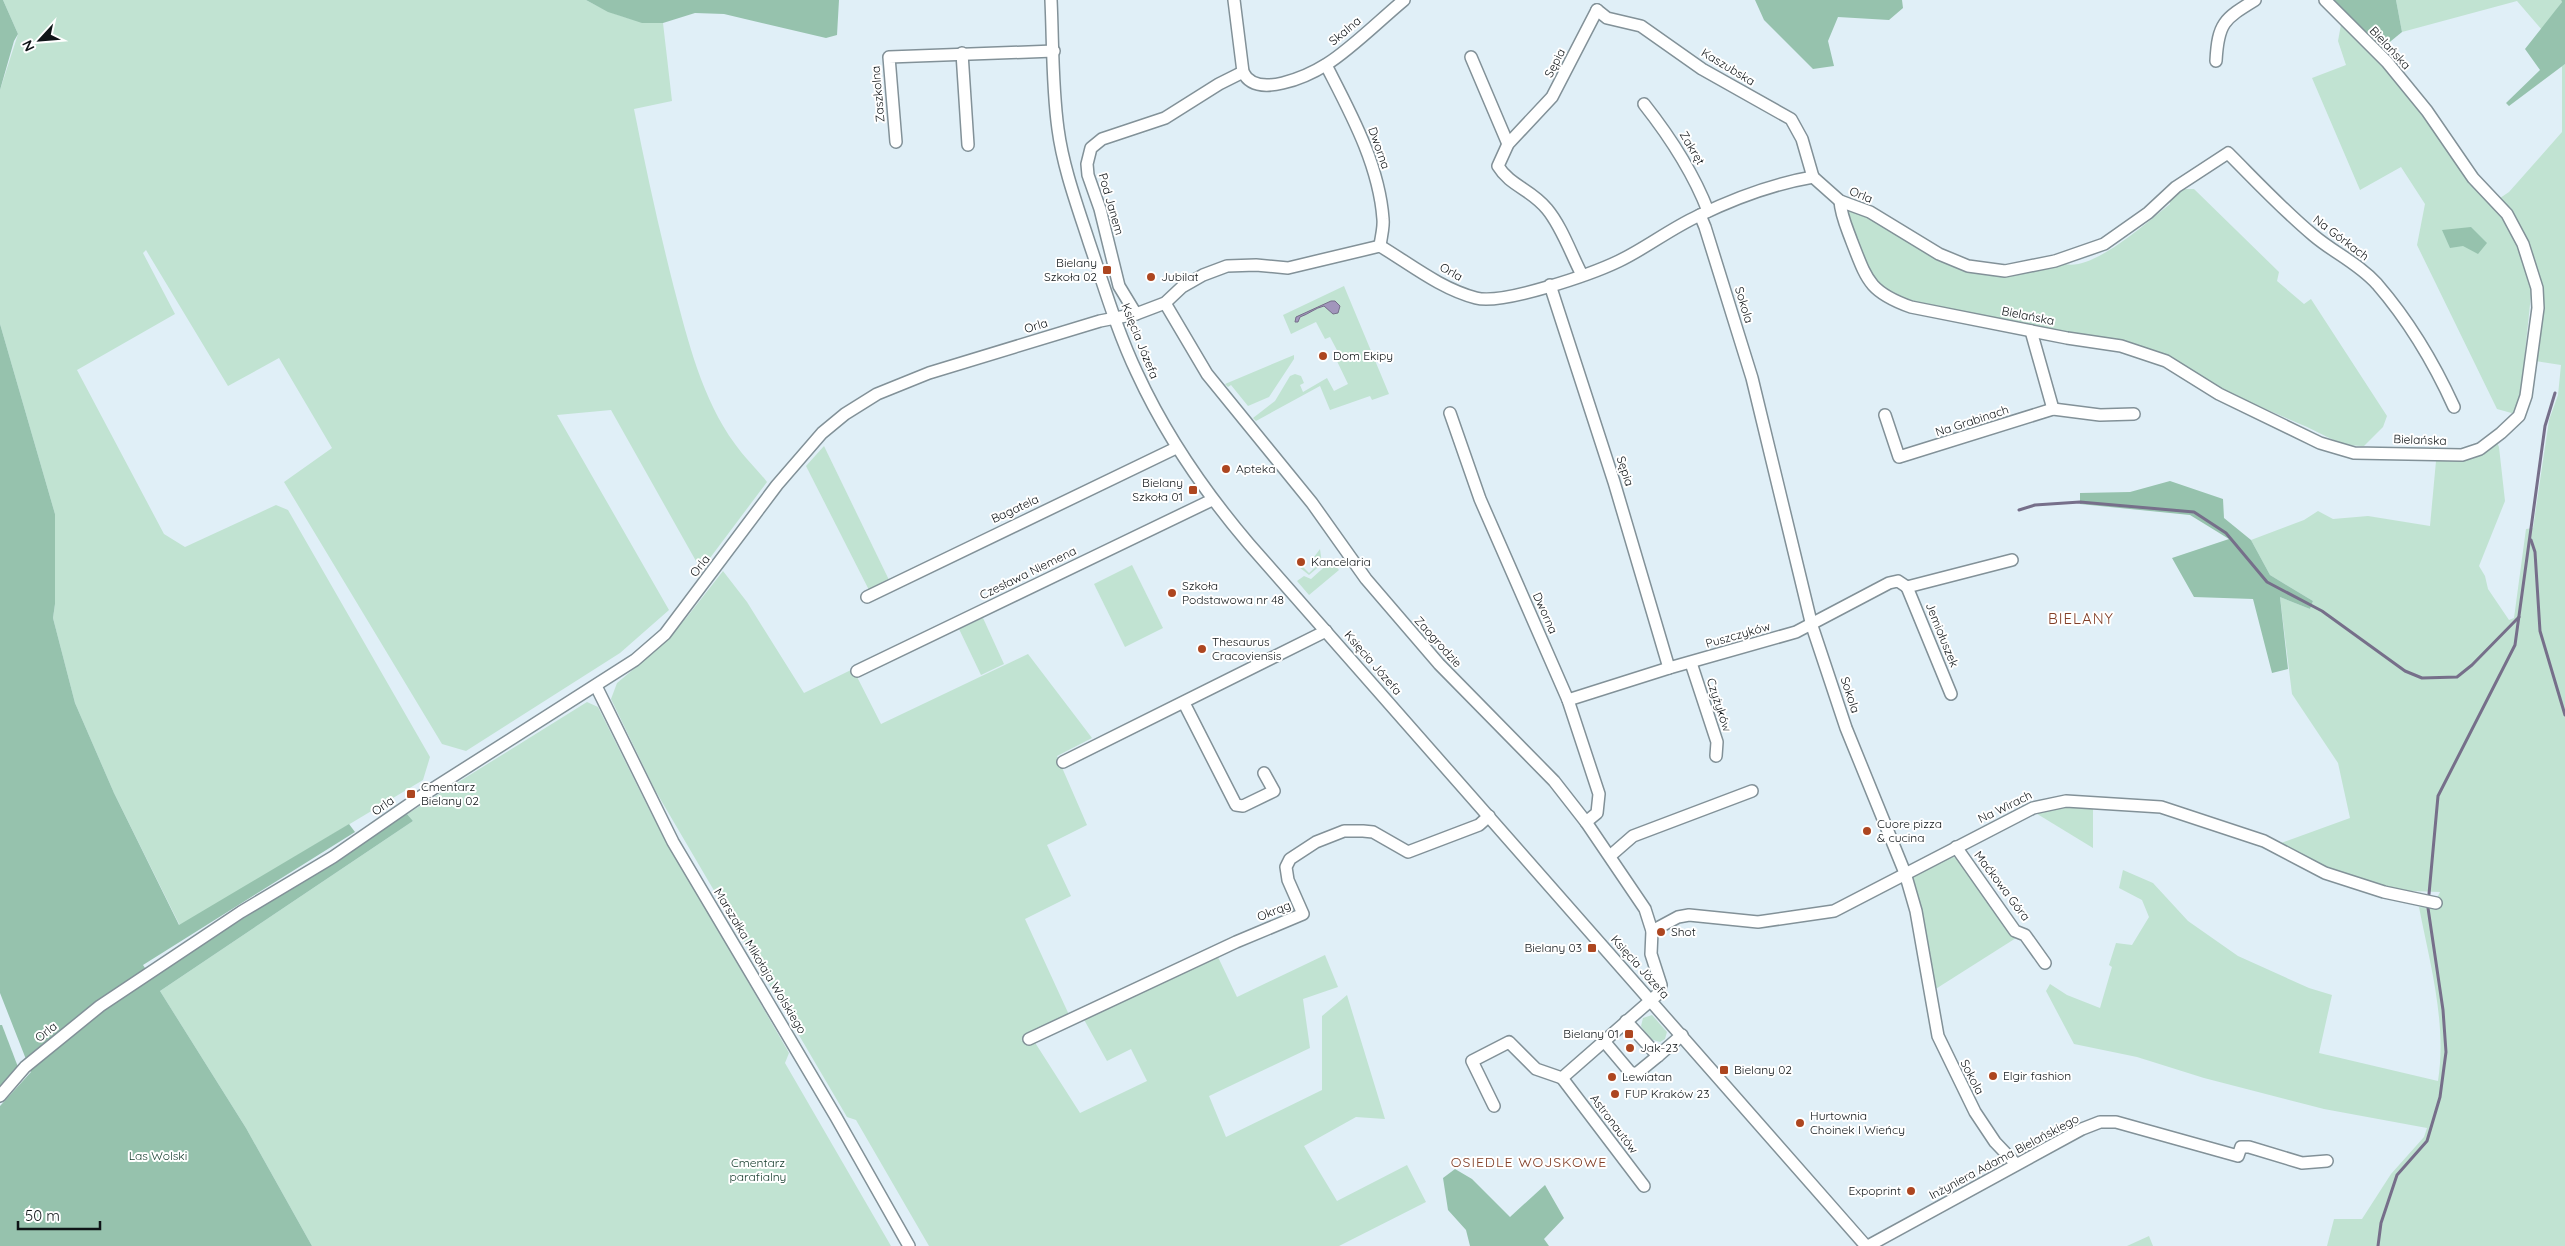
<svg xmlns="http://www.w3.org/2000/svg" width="2565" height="1246" font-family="Quicksand,sans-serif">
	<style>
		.green { fill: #c1e3d2 }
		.forest { fill: #96c2ad }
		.water { fill: #a296bc; stroke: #766f8a }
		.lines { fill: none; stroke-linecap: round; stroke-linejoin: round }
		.stream { stroke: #766f8a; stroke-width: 3 }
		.minor-casing { stroke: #829198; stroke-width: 14 }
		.minor { stroke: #fff; stroke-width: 11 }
		.poi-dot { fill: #ad4620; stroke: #fff; stroke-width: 2 }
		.labels { text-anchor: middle; stroke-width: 4; stroke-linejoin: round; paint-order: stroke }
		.street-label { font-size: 12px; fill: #0f1417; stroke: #fff }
		.poi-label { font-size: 12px; fill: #0f1417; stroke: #fff; text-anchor: start }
		.park-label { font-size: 12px; fill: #123829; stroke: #fff }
		.neighbourhood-label { font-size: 14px; letter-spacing: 1px; fill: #823f27; stroke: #fff }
		.quarter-label { font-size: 15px; letter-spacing: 1px; fill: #823f27; stroke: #fff }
	</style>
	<rect width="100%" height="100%" fill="#e0eff7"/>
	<g class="green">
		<path d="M 3,0 L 586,0 C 611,14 635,23 663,23 L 672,101 L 634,109 C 646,170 659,229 674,288 C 688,341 702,399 735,444 C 744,457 757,469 767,482 L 701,570 L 611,410 L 557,415 L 669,610 L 620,653 L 466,751 L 442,744 L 284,482 L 332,448 L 279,358 L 228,386 L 146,250 L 143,253 L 175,314 L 77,370 L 164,534 L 185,547 L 276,505 L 288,510 L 430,757 L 423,780 L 180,926 L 114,793 L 75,703 L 53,618 L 55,604 L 55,514 L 0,324 L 0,90 L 18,34 Z"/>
		<path d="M 2396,0 L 2561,0 L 2562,2 L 2542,30 L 2517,1 L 2402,32 Z"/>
		<path d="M 2342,19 L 2404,90 L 2464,173 L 2503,214 L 2518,242 L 2531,282 L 2531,295 L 2520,401 L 2515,414 L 2497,409 L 2417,245 L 2425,204 L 2401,167 L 2360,190 L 2312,78 L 2346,65 L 2338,41 Z"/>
		<path d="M 2565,64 L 2565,1246 L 2327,1246 L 2334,1219 L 2362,1219 L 2391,1174 L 2424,1137 L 2427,1128 L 2324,1109 L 2204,1078 L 2137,1057 L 2074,1044 L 2046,991 L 2050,984 L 2067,995 L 2100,1008 L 2112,967 L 2109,965 L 2116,943 L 2132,945 L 2149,917 L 2142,900 L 2119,888 L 2123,870 L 2153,883 L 2188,921 L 2238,956 L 2309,988 L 2332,995 L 2319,1053 L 2438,1081 C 2447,1023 2430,964 2419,907 L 2432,908 L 2440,892 L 2384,890 L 2335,872 L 2281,843 L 2350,818 L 2338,763 L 2292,694 L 2280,597 L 2310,609 L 2313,601 L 2270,575 L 2251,540 L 2304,520 L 2318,511 L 2333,519 L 2368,516 L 2430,526 L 2436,461 L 2462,459 L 2496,440 L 2499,447 L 2505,501 L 2479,566 L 2485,576 L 2488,589 L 2509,620 L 2514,618 L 2526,529 L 2533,528 L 2549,420 L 2558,395 L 2561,365 L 2535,361 L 2541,309 L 2500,198 L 2509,192 L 2562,132 L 2562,66 Z"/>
		<path d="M 2179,189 L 2194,189 L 2279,272 L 2277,281 L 2304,304 L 2311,299 L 2387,416 L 2383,427 L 2364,446 C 2342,447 2326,436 2307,427 C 2258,406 2211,386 2167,356 L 1913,303 C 1865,284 1863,257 1846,212 L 1850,210 C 1893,226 1951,273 1993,276 C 2017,278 2041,269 2065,264 C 2094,271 2147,222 2170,204 L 2170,196 Z"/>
		<path d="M 1344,286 L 1389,394 L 1372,400 L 1370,396 L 1330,410 L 1320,386 L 1256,421 L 1253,418 L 1275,401 L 1290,376 L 1295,374 L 1301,376 L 1304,383 L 1300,385 L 1303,392 L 1327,378 L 1334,391 L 1348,384 L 1335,357 L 1339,354 L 1330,337 L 1325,339 L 1316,322 L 1291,334 L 1283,315 Z"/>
		<path d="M 1294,355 L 1294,359 L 1269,397 L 1248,406 L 1231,385 L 1228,387 L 1225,384 Z"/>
		<path d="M 824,446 L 890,582 L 870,592 L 806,466 Z"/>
		<path d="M 1320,549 L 1322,564 L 1309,575 L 1299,567 L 1301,565 L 1309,573 L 1320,563 L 1314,557 Z"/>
		<path d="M 1331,561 L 1339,570 L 1309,595 L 1297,581 L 1304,576 L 1311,579 Z"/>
		<path d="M 1132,565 L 1163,628 L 1125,647 L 1094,584 Z"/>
		<path d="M 723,571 L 747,602 L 804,693 L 853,669 L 881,724 L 1028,654 L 1092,738 L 1057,756 L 1087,825 L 1047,845 L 1071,896 L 1025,919 L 1070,1017 L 1021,1041 L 1034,1041 L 1080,1113 L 1147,1081 L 1131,1049 L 1107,1061 L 1082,1016 L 1217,955 L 1237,997 L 1325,955 L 1338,987 L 1303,999 L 1310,1048 L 1209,1096 L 1226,1137 L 1322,1090 L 1322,1016 L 1347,995 L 1385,1119 L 1356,1117 L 1304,1146 L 1337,1201 L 1407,1165 L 1426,1202 L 1339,1246 L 929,1246 L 856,1120 L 847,1117 L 655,790 L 611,699 L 617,683 L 659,648 L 687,617 Z"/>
		<path d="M 983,618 L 1004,664 L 981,675 L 959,629 Z"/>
		<path d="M 587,702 L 598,707 L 652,815 L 789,1053 L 785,1063 L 891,1246 L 312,1246 L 246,1128 L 160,991 L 413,821 L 407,814 Z"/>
		<path d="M 2093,805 L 2093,848 L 2034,812 L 2050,806 Z"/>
		<path d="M 1949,856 L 1961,859 L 2016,938 L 1934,990 L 1912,876 Z"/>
		<path d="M 1652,1015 L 1667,1032 L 1665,1039 L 1660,1042 L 1650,1039 L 1641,1026 L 1643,1018 Z"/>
		<path d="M 2149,1236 L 2153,1246 L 2127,1246 Z"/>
	</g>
	<g class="forest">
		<path d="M 0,0 L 3,0 L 18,34 L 14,41 L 0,90 Z"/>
		<path d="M 586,0 L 839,0 L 837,35 L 826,38 L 724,14 L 695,13 L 663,23 L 642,23 L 608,12 Z"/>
		<path d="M 1755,0 L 1902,0 L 1903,8 L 1889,20 L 1838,17 L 1828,41 L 1834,66 L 1813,69 L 1764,20 Z"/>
		<path d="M 2333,0 L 2396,0 L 2402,32 L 2380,50 Z"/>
		<path d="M 2561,0 L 2565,0 L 2565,64 L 2509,106 L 2506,103 L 2540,70 L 2525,49 L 2562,2 Z"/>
		<path d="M 2471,227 L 2487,243 L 2478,254 L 2463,246 L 2450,248 L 2442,230 Z"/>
		<path d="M 0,324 L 55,514 L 55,604 L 53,618 L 75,703 L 114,793 L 179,925 L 349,824 L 355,832 L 143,965 L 151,977 L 407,814 L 413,821 L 160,991 L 246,1128 L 312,1246 L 0,1246 L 0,1106 L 31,1072 L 0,993 Z"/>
		<path d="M 2170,481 L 2223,499 L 2224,518 L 2251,540 L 2270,575 L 2313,601 L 2310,609 L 2280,597 L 2288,669 L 2272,673 L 2253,599 L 2194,597 L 2172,558 L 2229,539 L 2190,515 L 2080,504 L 2080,493 L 2130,492 Z"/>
		<path d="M 0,1025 L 2,1025 L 18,1067 L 0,1086 Z"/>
		<path d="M 1455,1169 L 1472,1179 L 1510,1217 L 1545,1185 L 1564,1218 L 1544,1239 L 1549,1246 L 1470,1246 L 1466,1230 L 1448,1210 L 1443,1178 Z"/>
	</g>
	<path class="water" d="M 1331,301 L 1335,301 L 1340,306 L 1338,313 L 1333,314 L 1324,306 C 1315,308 1309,314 1300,317 L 1298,322 L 1295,322 L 1296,317 Z"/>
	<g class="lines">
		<g class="stream">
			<path d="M 2019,510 L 2035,505 L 2080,502 L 2194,512 L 2226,533 L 2267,582 L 2322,611 L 2405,671 L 2422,678 L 2457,677 L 2472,665 L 2519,617"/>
			<path d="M 2531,540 L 2535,552 L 2540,631 L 2565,715"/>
			<path d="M 2429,894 L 2438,796 L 2515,645 L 2545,426 L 2555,393"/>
			<path d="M 2378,1246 L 2381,1223 L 2397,1175 L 2427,1141 L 2440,1097 L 2446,1052 L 2443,1010 L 2428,908"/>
		</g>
		<defs>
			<g id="minor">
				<path d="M 1051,0 C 1053,43 1052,86 1058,129 C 1063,167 1077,205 1089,242 C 1104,286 1117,331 1137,373 C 1166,436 1204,491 1249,544 L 1866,1246"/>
				<path d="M 1234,0 L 1243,72 C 1256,100 1308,76 1327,64 C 1351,49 1381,19 1404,0"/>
				<path d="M 1597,10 L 1607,18 L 1641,26 L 1702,69 L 1791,119 L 1802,139 L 1813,177"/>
				<path d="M 962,53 L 968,145"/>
				<path d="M 1471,57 L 1508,144"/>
				<path d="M 2216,61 C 2218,23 2224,19 2255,0"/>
				<path d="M 1326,65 C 1350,112 1379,164 1383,219 C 1384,227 1381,237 1380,246"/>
				<path d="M 1644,104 C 1670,137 1693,172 1708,211"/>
				<path d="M 896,142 L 889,57 L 1054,51"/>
				<path d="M 1813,177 L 1840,201 L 1870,212 L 1939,254 L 1968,266 L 2005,271 L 2055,261 L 2104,244 L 2148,213 L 2176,187 L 2228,153 C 2256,181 2283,210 2313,235 C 2334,253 2358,263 2377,284 C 2409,321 2434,363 2454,407"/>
				<path d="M 1840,201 C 1841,216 1847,228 1852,242 C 1867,280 1869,292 1911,307 L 2067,338 L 2121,346 L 2166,361 L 2219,394 L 2320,443 L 2354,453 L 2462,455 L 2480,449 L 2501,433 L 2519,416 L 2526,396 L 2538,308 L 2537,288 L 2523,244 L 2507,214 L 2473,178 L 2427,111 L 2387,62 L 2325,0"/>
				<path d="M 1700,215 L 1705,227 L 1752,378 L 1812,626 L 1846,728 L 1905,873 L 1916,911 L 1938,1036 L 1975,1112 L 1995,1142 L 2016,1164"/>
				<path d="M 1582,275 C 1571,254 1562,227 1547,209 C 1531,189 1510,186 1498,166 L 1508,144 L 1552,97 L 1597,10"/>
				<path d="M 1550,285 L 1614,482 L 1669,668"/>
				<path d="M 1165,303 L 1207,374 L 1312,503 L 1366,579 L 1439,664 L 1554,781 L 1586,822 L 1645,909 L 1652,931 L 1651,954 L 1661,985 L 1658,994 L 1562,1078 L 1536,1069 L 1509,1042 L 1472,1061 L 1494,1106"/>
				<path d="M 1136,314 L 1119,286 L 1100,209 L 1088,175 L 1087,164 L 1091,148 L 1102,139 L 1165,118 L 1219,84 L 1243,72"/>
				<path d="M 2031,331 L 2053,409"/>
				<path d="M 1450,413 L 1480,499 L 1568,700 L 1599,794 L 1597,813 L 1586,822"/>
				<path d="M 1885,415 L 1899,457 L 2053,409 L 2100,415 L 2134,414"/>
				<path d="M 1907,587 L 1951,694"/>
				<path d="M 1907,587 L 2012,560"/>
				<path d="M 867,597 L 1176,448"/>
				<path d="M 1691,663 L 1717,742 L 1716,756"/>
				<path d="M 857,671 L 1212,500"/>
				<path d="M 596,686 L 673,842 L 836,1117 L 909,1246"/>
				<path d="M 1568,700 L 1669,668 L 1796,632 L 1889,583 L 1898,581 L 1907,587"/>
				<path d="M 1184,703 L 1236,805 L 1243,806 L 1274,791 L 1264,773"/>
				<path d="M 1063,762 L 1326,631"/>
				<path d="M 1956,847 L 2015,931 L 2025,935 L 2045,963"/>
				<path d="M 1610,856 L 1633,836 L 1752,791"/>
				<path d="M 1652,931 L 1678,917 L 1689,915 L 1758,922 L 1834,911 L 2033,808 L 2066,801 L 2161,807 L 2264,841 L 2325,873 L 2384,892 L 2436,903"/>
				<path d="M 1626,1021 L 1658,1056 L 1682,1035"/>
				<path d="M 1029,1039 L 1236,942 L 1303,914 L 1288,880 L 1286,867 L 1290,859 L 1316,842 L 1344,831 L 1363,831 L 1373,832 L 1408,852 L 1479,825 L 1489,816"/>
				<path d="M 1603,1040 L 1630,1072 L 1636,1074 L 1658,1056"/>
				<path d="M 1562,1078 L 1644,1186"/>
				<path d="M 0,1096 L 25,1067 L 100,1006 L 241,912 L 333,857 L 417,799 L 635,660 L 665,634 L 777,485 L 822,433 L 845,414 L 877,394 L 929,373 L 1100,321 L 1136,314 L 1165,303 L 1182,287 L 1203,275 L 1227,266 L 1256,265 L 1288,268 L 1380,246 C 1410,264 1441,289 1476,298 C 1503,305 1592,274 1619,261 C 1646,248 1670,229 1698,216 C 1735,198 1772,184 1813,177"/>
				<path d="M 1868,1246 L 2082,1129 L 2100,1122 L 2116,1122 L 2238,1156 L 2241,1147 L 2249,1147 L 2302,1163 L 2327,1161"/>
			</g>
		</defs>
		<use href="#minor" class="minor-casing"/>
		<use href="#minor" class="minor"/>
	</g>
	<g class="poi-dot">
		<rect x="1102" y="265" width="10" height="10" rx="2.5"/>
		<circle cx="1151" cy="277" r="5"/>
		<circle cx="1323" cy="356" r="5"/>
		<circle cx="1226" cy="469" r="5"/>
		<rect x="1188" y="485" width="10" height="10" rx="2.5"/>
		<circle cx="1301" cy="562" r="5"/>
		<circle cx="1172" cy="593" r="5"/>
		<circle cx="1202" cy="649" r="5"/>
		<rect x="406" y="789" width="10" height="10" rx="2.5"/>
		<circle cx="1867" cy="831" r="5"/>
		<circle cx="1661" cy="932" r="5"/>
		<rect x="1587" y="943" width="10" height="10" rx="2.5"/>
		<rect x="1624" y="1029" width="10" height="10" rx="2.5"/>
		<circle cx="1630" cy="1048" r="5"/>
		<rect x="1719" y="1065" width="10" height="10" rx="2.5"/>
		<circle cx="1993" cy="1076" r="5"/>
		<circle cx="1612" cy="1077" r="5"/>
		<circle cx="1615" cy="1094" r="5"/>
		<circle cx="1800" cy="1123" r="5"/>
		<circle cx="1911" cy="1191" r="5"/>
	</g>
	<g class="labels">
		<g class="street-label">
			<text transform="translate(1345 31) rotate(-40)" y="4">Skalna</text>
			<text transform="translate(2390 48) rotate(47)" y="4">Bielańska</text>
			<text transform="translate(1555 63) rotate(-63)" y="4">Sępia</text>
			<text transform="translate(1728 67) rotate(31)" y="4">Kaszubska</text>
			<text transform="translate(878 94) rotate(-95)" y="4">Zaszkolna</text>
			<text transform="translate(1379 148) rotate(71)" y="4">Dworna</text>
			<text transform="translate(1692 148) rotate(59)" y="4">Zakręt</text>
			<text transform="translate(1861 195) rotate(22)" y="4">Orla</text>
			<text transform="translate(1111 204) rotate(74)" y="4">Pod Janem</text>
			<text transform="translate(2341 238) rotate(37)" y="4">Na Górkach</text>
			<text transform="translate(1451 272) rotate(29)" y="4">Orla</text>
			<text transform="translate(1744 305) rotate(73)" y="4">Sokola</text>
			<text transform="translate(2028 316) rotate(11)" y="4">Bielańska</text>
			<text transform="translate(1036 326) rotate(-17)" y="4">Orla</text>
			<text transform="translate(1140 341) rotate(68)" y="4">Księcia Józefa</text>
			<text transform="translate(1972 421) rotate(-18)" y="4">Na Grabinach</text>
			<text transform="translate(2420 440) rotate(2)" y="4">Bielańska</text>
			<text transform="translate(1625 471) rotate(72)" y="4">Sępia</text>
			<text transform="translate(1015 509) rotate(-25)" y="4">Bagatela</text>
			<text transform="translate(700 566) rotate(-52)" y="4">Orla</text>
			<text transform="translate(1028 573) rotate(-26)" y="4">Czesława Niemena</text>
			<text transform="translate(1545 613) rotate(66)" y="4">Dworna</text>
			<text transform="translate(1738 635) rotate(-16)" y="4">Puszczyków</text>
			<text transform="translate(1942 635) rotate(68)" y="4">Jemiołuszek</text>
			<text transform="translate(1438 642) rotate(48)" y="4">Zaogrodzie</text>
			<text transform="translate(1373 663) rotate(49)" y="4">Księcia Józefa</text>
			<text transform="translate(1850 695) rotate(72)" y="4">Sokola</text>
			<text transform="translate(1719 705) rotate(72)" y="4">Czyżyków</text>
			<text transform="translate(383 806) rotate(-35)" y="4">Orla</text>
			<text transform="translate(2005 807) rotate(-26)" y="4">Na Wirach</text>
			<text transform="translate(2002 886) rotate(53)" y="4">Maćkowa Góra</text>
			<text transform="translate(1274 911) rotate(-22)" y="4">Okrąg</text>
			<text transform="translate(760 961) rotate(59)" y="4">Marszałka Mikołaja Wolskiego</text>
			<text transform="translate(1640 967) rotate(48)" y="4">Księcia Józefa</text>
			<text transform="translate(46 1032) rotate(-39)" y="4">Orla</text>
			<text transform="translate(1972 1077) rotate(63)" y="4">Sokola</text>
			<text transform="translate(1614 1124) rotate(53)" y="4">Astronautów</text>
			<text transform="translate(2004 1157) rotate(-28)" y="4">Inżyniera Adama Bielańskiego</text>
		</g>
		<g class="poi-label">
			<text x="1097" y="267" text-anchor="end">Bielany<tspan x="1097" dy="14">Szkoła 02</tspan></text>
			<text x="1161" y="281">Jubilat</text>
			<text x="1333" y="360">Dom Ekipy</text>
			<text x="1236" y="473">Apteka</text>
			<text x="1183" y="487" text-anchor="end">Bielany<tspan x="1183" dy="14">Szkoła 01</tspan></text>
			<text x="1311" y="566">Kancelaria</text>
			<text x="1182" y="590">Szkoła<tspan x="1182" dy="14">Podstawowa nr 48</tspan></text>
			<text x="1212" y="646">Thesaurus<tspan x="1212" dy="14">Cracoviensis</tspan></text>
			<text x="421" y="791">Cmentarz<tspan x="421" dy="14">Bielany 02</tspan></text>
			<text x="1877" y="828">Cuore pizza<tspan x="1877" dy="14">&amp; cucina</tspan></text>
			<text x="1671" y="936">Shot</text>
			<text x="1582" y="952" text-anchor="end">Bielany 03</text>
			<text x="1619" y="1038" text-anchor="end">Bielany 01</text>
			<text x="1640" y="1052">Jak-23</text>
			<text x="1734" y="1074">Bielany 02</text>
			<text x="2003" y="1080">Elgir fashion</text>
			<text x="1622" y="1081">Lewiatan</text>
			<text x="1625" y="1098">FUP Kraków 23</text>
			<text x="1810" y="1120">Hurtownia<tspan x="1810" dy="14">Choinek I Wieńcy</tspan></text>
			<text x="1901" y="1195" text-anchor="end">Expoprint</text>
		</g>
		<g class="park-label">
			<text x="158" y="1160">Las Wolski</text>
			<text x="758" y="1167">Cmentarz<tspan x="758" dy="14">parafialny</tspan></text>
		</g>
		<g class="neighbourhood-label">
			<text x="1529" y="1167">OSIEDLE WOJSKOWE</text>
		</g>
		<g class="quarter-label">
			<text x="2081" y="624">BIELANY</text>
		</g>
	</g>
	<g transform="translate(40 40) rotate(244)" stroke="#ffffff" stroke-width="4" paint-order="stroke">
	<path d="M0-4L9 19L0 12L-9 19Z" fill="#0f1417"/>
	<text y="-8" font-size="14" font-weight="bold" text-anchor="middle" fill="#0f1417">N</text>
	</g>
	<path d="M18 1221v8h82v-8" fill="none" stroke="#0f1417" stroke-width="2.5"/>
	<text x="25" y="1221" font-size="15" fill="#0f1417" stroke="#ffffff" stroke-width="4" paint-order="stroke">50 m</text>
</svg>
